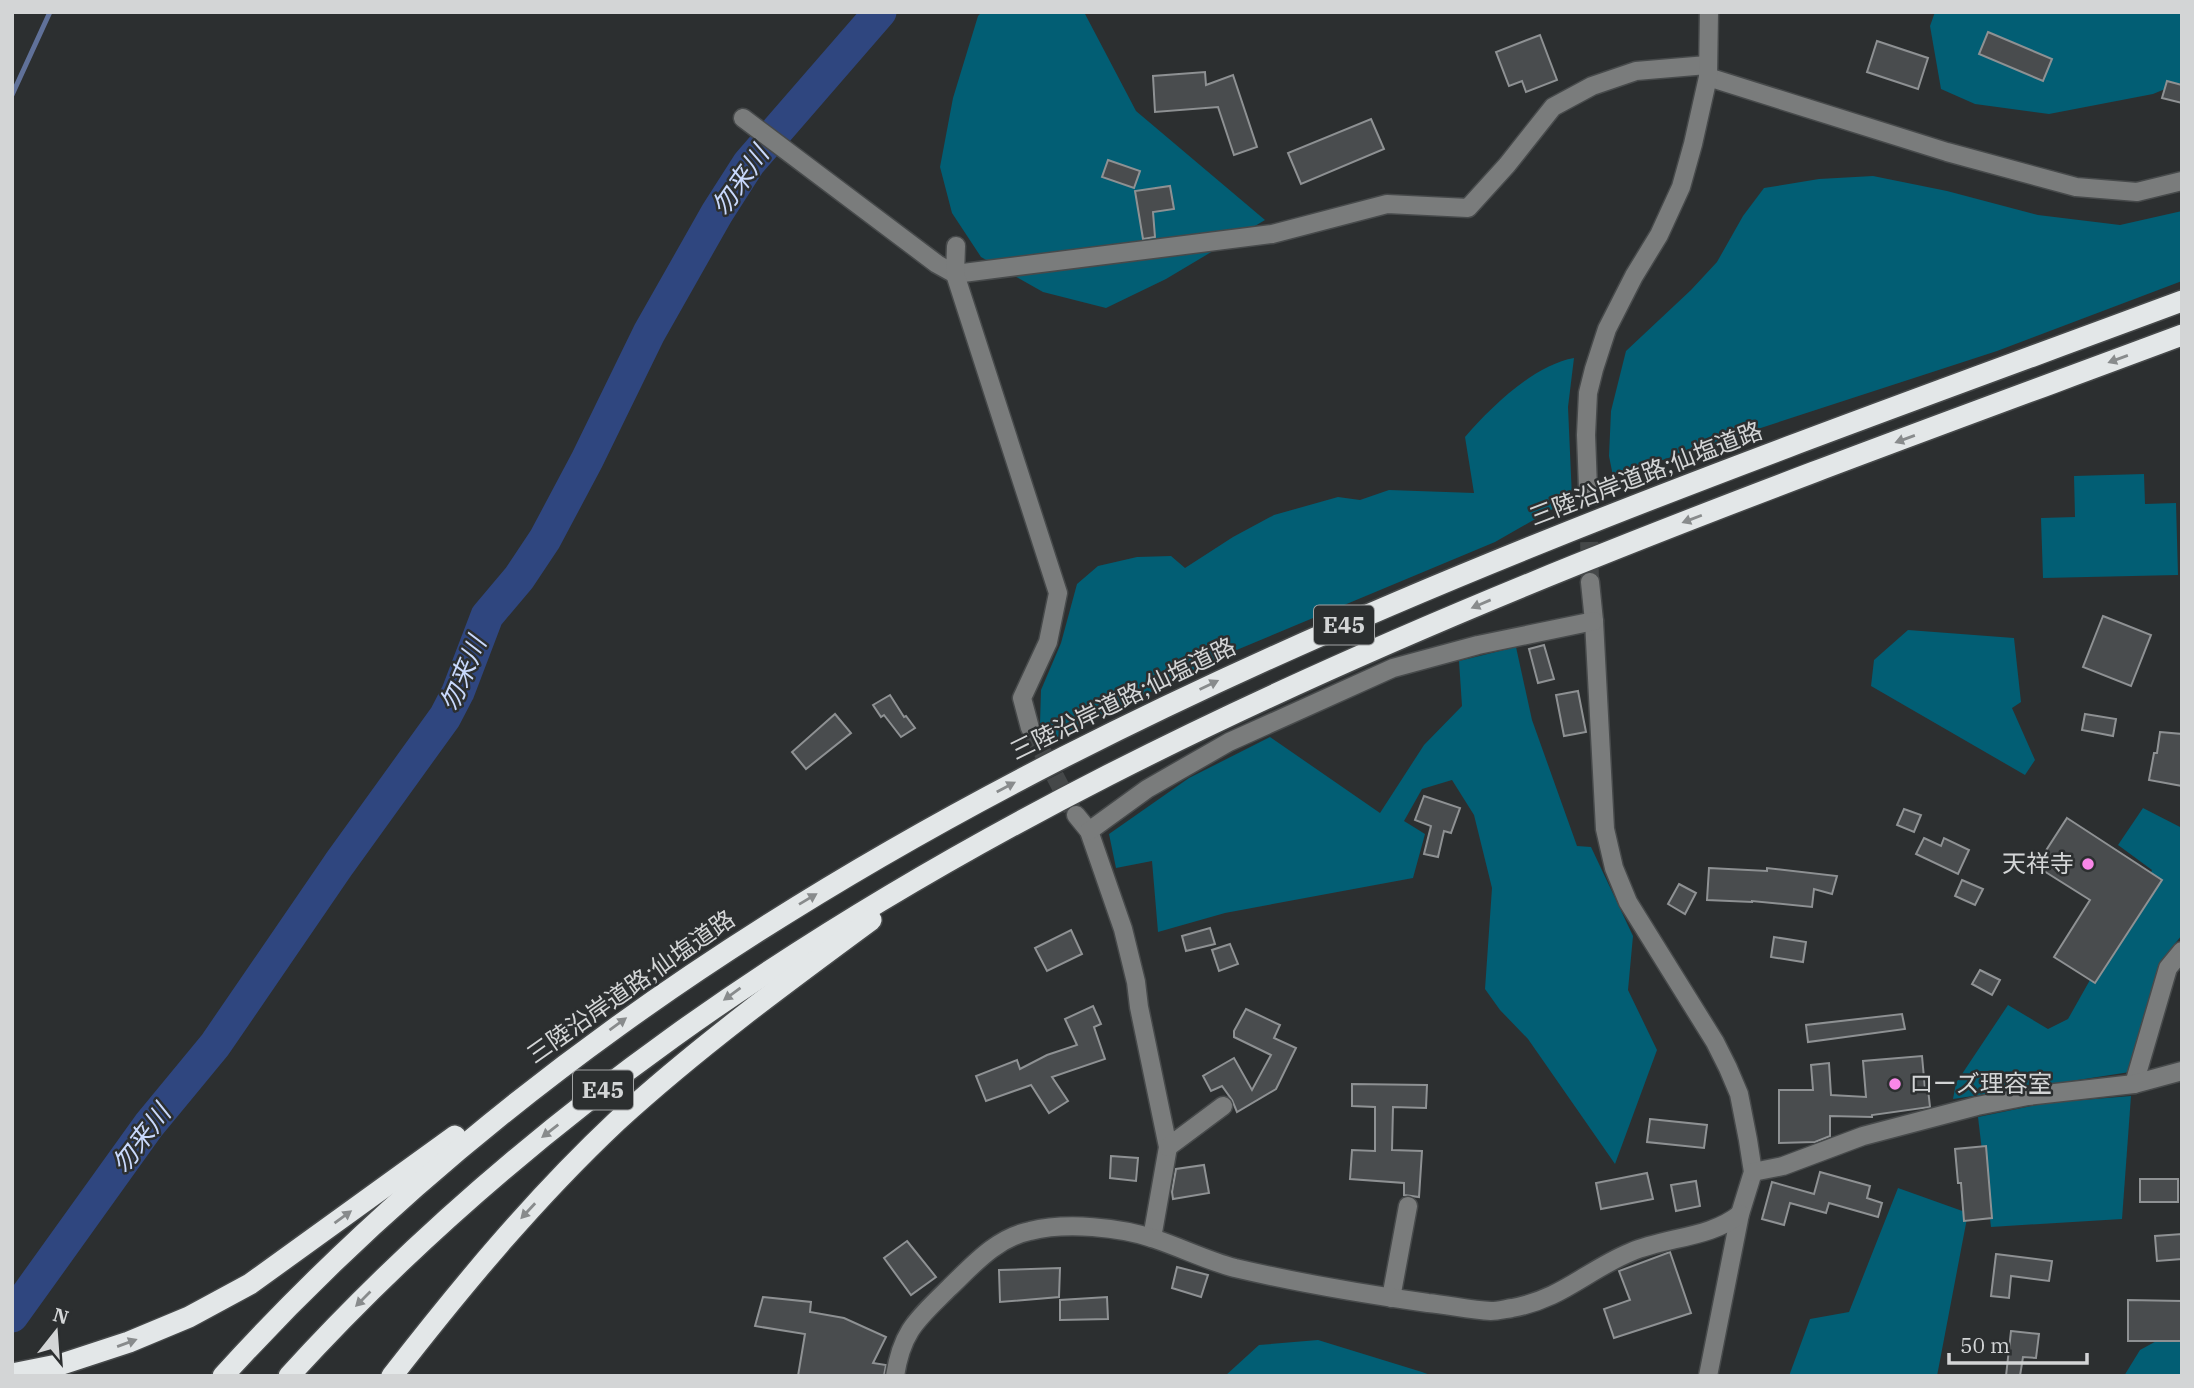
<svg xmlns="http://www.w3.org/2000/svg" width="2194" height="1388" font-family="'IBM Plex Serif','Noto Sans JP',serif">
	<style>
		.green { fill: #025e74 }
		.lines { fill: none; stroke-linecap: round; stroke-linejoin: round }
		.stream { stroke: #607199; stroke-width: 5 }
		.river { stroke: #2f467f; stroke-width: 33 }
		.building { fill: #494c4e; stroke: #8e9193; stroke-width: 2 }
		.minor-tunnel { stroke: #454849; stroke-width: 18; stroke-dasharray: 18 9; stroke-linecap: butt }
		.minor-casing { stroke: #474a4b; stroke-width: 21 }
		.highway-casing { stroke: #474a4b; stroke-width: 24 }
		.minor { stroke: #7a7c7c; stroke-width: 18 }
		.highway { stroke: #e3e7e8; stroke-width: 21 }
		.oneway { fill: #888b8c }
		.poi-dot { fill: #f987e8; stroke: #2c2f30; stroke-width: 2.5 }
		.labels { text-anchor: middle; stroke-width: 5; stroke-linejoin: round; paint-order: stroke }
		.shield { fill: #2c2f30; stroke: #a1a3a4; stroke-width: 2 }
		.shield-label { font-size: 23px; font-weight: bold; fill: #d3d5d6 }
		.street-label { font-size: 24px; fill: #d3d5d6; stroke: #2c2f30 }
		.poi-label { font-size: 24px; fill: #d3d5d6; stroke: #2c2f30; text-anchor: end }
		.water-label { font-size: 26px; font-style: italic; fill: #c9d9fc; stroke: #2c2f30 }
	</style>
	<rect width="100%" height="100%" fill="#2c2f30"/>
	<g class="green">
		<path d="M 982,12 L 1084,12 L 1136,111 L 1265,220 L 1166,279 L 1106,308 L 1043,292 L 981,257 L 952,213 L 940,167 L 953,98 L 978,16 Z"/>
		<path d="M 1935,12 L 2182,12 L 2182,82 L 2153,94 L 2049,114 L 1975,104 L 1941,89 L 1930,26 Z"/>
		<path d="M 1873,176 L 1947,191 L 2038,215 L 2120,225 L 2182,211 L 2182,281 L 1997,351 L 1613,476 L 1609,456 L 1611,411 L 1626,351 L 1691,290 L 1717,262 L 1743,216 L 1764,188 L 1819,179 Z"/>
		<path d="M 1574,358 L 1568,407 L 1572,498 L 1495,542 L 1215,659 L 1053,742 L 1040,724 L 1041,690 L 1061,643 L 1077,584 L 1098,566 L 1137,557 L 1171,556 L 1185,568 L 1233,537 L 1274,515 L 1338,497 L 1360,500 L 1389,490 L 1474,493 L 1465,437 C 1491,407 1534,365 1574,358 Z"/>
		<path d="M 2144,474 L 2145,504 L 2176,503 L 2178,575 L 2043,578 L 2041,518 L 2075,517 L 2074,476 Z"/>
		<path d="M 1908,630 L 2014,638 L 2021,702 L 2012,708 L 2035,760 L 2025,775 L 1871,686 L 1874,660 Z"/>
		<path d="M 1516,647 L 1532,720 L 1577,846 L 1591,847 L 1633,936 L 1628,990 L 1657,1050 L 1615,1164 L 1528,1039 L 1500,1010 L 1485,989 L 1492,888 L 1474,815 L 1452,780 L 1422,789 L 1404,821 L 1425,834 L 1413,878 L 1225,913 L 1158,932 L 1152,861 L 1116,868 L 1109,834 L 1189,778 L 1270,737 L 1380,813 L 1424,745 L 1462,706 L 1459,661 Z"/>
		<path d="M 2143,808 L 2182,828 L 2182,935 L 2168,952 L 2130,1072 L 1953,1099 L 1956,1083 L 2008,1005 L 2048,1029 L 2068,1019 L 2099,964 L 2131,921 L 2152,870 L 2118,845 Z"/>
		<path d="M 2131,1096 L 2122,1219 L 1991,1227 L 1978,1117 L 2046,1103 Z"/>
		<path d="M 1898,1188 L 1968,1213 L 1937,1376 L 1789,1376 L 1810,1319 L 1849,1312 Z"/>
		<path d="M 2182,1327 L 2182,1376 L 2124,1376 L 2140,1350 Z"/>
		<path d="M 1318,1340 L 1422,1372 L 1433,1376 L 1225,1376 L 1259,1345 Z"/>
	</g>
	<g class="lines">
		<path class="stream" d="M 12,95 L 50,12"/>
		<path class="river" d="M 12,1316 L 149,1125 L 215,1045 L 339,864 L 445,717 L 458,692 L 487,616 L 519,578 L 545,539 L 587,460 L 649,333 L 717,213 L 749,163 L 880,12"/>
	</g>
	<g class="building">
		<path d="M 1988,32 L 2052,59 L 2043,81 L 1979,54 Z"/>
		<path d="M 1540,35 L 1557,80 L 1526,92 L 1522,81 L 1509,86 L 1496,52 Z"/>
		<path d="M 1877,41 L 1928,58 L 1918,89 L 1867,72 Z"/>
		<path d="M 1205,72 L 1206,85 L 1233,75 L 1257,147 L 1234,155 L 1218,107 L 1155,112 L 1153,76 Z"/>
		<path d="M 2167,81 L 2182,85 L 2182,103 L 2162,98 Z"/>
		<path d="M 1371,119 L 1384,149 L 1301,184 L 1288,153 Z"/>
		<path d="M 1108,160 L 1140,171 L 1134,188 L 1102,177 Z"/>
		<path d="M 1170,186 L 1174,209 L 1153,212 L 1155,237 L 1143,239 L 1135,191 Z"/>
		<path d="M 2103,616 L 2151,635 L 2131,686 L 2083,667 Z"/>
		<path d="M 1544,645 L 1554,679 L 1538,683 L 1529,649 Z"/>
		<path d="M 1578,691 L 1586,732 L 1564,736 L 1556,695 Z"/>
		<path d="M 890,695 L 904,717 L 906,716 L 915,728 L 901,737 L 884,715 L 881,717 L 873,705 Z"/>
		<path d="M 835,714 L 851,733 L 806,769 L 792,752 Z"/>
		<path d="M 2085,714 L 2116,719 L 2113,736 L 2082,730 Z"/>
		<path d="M 2160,732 L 2182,734 L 2182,786 L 2149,780 L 2154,753 L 2157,753 Z"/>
		<path d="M 1424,796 L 1460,808 L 1451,833 L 1444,831 L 1438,857 L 1424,854 L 1431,826 L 1415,820 Z"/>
		<path d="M 1904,809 L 1921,815 L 1914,832 L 1897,825 Z"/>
		<path d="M 2067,818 L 2162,880 L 2095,983 L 2054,957 L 2090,900 L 2036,866 Z"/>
		<path d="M 1924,838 L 1941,846 L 1944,838 L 1969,850 L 1958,874 L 1916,854 Z"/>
		<path d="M 1709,868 L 1767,871 L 1767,868 L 1837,876 L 1832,894 L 1814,889 L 1812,907 L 1752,901 L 1752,902 L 1707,900 Z"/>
		<path d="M 1962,880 L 1983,889 L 1975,905 L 1955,896 Z"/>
		<path d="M 1679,884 L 1696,893 L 1685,914 L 1668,904 Z"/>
		<path d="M 1210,928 L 1215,944 L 1186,951 L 1182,936 Z"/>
		<path d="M 1071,930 L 1082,954 L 1047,971 L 1035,948 Z"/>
		<path d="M 1774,937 L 1806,942 L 1803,962 L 1771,957 Z"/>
		<path d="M 1230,944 L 1238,964 L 1219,971 L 1212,950 Z"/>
		<path d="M 1980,970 L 2000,980 L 1992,995 L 1972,984 Z"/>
		<path d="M 1093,1006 L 1101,1024 L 1094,1027 L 1105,1059 L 1052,1077 L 1068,1101 L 1049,1113 L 1031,1085 L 986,1101 L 976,1076 L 1017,1060 L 1020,1069 L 1047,1055 L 1077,1045 L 1065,1019 Z"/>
		<path d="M 1246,1009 L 1280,1025 L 1274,1038 L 1296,1048 L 1276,1089 L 1237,1112 L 1232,1100 L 1222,1086 L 1211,1091 L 1203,1076 L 1234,1058 L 1252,1090 L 1271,1055 L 1234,1037 L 1234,1031 Z"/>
		<path d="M 1902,1014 L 1905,1029 L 1808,1042 L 1806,1025 Z"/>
		<path d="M 1922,1056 L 1925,1089 L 1928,1089 L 1930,1107 L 1872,1115 L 1872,1117 L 1830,1116 L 1830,1136 L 1815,1142 L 1779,1143 L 1779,1090 L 1813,1090 L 1811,1065 L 1829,1063 L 1831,1095 L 1866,1097 L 1863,1061 Z"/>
		<path d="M 1352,1084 L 1427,1085 L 1426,1108 L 1393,1107 L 1392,1150 L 1422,1151 L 1419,1197 L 1404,1195 L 1404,1183 L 1350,1179 L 1352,1150 L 1375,1151 L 1375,1107 L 1352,1106 Z"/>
		<path d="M 1650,1119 L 1707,1125 L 1704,1148 L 1647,1142 Z"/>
		<path d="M 1986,1146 L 1992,1218 L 1964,1221 L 1961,1183 L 1958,1183 L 1955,1149 Z"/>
		<path d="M 1111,1156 L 1138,1158 L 1136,1181 L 1110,1178 Z"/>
		<path d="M 1204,1165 L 1209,1193 L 1173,1199 L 1172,1192 L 1176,1169 Z"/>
		<path d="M 1820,1172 L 1870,1186 L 1867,1198 L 1882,1203 L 1878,1217 L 1829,1203 L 1826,1213 L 1790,1203 L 1784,1225 L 1762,1219 L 1772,1182 L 1814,1194 Z"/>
		<path d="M 1647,1173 L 1653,1199 L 1601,1209 L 1596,1183 Z"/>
		<rect x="2140" y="1179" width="38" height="23"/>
		<path d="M 1696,1181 L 1700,1206 L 1676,1211 L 1671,1185 Z"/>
		<path d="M 2182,1234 L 2182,1259 L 2157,1261 L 2155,1236 Z"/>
		<path d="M 907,1241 L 936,1277 L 911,1295 L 884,1258 Z"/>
		<path d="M 1670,1252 L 1691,1313 L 1614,1338 L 1604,1309 L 1630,1300 L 1619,1271 Z"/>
		<path d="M 1996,1254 L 2052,1261 L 2049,1281 L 2011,1276 L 2009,1298 L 1991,1296 Z"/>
		<path d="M 1177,1267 L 1208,1275 L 1201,1297 L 1172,1288 Z"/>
		<path d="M 1060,1268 L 1059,1297 L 1000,1302 L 999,1270 Z"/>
		<path d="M 763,1297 L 811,1302 L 810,1312 L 844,1318 L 886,1337 L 873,1363 L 886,1365 L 884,1376 L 798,1376 L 805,1334 L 755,1326 Z"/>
		<path d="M 1107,1297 L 1108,1319 L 1060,1320 L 1060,1300 Z"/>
		<path d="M 2128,1300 L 2182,1301 L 2181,1341 L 2128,1341 Z"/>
		<path d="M 2011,1331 L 2039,1334 L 2036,1358 L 2023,1357 L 2020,1376 L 2006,1376 Z"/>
	</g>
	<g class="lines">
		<g class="minor-tunnel">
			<path d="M 1588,488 L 1590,582"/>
			<path d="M 1030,728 L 1072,809"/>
		</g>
		<defs>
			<g id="minor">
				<path d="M 1708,77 L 1947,152 L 2076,187 L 2137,192 L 2182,181"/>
				<path d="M 743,118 L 937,264 L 955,274 L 1272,234 L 1387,204 L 1468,208 L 1507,165 L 1553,107 L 1592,86 L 1636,71 L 1707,65"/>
				<path d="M 956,246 L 955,274 L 1058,593 L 1048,642 L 1022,698 L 1030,728"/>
				<path d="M 1588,488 L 1586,435 L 1588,393 L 1594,369 L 1607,329 L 1634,276 L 1659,235 L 1681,187 L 1693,144 L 1708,77 L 1709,12"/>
				<path d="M 1590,582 L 1594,621 L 1605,829 L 1614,868 L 1628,902 L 1715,1042 L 1728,1068 L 1739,1094 L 1748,1140 L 1753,1172 L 1740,1214 L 1708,1376"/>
				<path d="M 1076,815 L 1089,831 L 1123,929 L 1136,982 L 1139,1007 L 1168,1147 L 1152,1238"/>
				<path d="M 1089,831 L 1147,789 L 1229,742 L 1393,668 L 1478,645 L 1594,621"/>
				<path d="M 2134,1084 L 2168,968 L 2182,951"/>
				<path d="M 1168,1147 L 1223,1106"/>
				<path d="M 1753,1172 L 1783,1166 L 1863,1136 L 1977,1106 L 2028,1096 L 2134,1084 L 2182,1071"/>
				<path d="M 1391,1298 L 1408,1206"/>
				<path d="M 895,1376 C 902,1330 918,1319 949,1288 C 973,1265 996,1238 1030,1231 C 1066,1222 1120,1227 1155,1239 C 1182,1248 1208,1261 1235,1268 C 1299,1283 1364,1294 1428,1303 C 1449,1305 1470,1310 1491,1311 C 1498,1311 1505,1309 1512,1308 C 1562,1299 1587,1270 1631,1252 C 1666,1237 1711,1238 1740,1214"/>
			</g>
			<g id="highway">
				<path d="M 12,1374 L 62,1364 L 129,1342 L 189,1317 L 250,1284 L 455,1136"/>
				<path d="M 223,1376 C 742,805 1479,562 2182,301"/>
				<path d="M 289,1376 C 789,828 1506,587 2182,335"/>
				<path d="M 392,1376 C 462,1286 534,1199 617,1121 C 697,1048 784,984 871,920"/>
			</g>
		</defs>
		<use href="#minor" class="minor-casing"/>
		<use href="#highway" class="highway-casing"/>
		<use href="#minor" class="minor"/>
		<use href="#highway" class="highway"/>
	</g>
	<defs><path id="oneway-solid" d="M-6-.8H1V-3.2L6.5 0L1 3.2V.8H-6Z" transform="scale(1.75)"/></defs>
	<g class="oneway">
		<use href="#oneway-solid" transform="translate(2118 359) rotate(160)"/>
		<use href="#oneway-solid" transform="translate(1905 439) rotate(160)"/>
		<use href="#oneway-solid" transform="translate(1692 519) rotate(159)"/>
		<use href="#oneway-solid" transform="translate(1481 604) rotate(157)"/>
		<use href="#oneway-solid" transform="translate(1209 685) rotate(-26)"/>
		<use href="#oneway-solid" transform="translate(1006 787) rotate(-28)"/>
		<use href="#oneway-solid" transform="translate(808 899) rotate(-31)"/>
		<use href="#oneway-solid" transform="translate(732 994) rotate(144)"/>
		<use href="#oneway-solid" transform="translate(618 1024) rotate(-36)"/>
		<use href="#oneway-solid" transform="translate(550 1131) rotate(142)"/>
		<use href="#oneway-solid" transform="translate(528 1211) rotate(133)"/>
		<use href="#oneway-solid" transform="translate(343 1217) rotate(-36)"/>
		<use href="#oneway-solid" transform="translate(363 1299) rotate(135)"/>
		<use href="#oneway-solid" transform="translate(127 1343) rotate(-20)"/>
	</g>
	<g class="poi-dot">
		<circle cx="2088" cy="864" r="7"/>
		<circle cx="1895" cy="1084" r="7"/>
	</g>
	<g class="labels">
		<g class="shield">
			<rect x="1314" y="605.5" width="60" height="39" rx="5"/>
			<rect x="573" y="1070.5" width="60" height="39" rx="5"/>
		</g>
		<g class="shield-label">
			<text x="1344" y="633">E45</text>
			<text x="603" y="1098">E45</text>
		</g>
		<g class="street-label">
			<text transform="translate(1646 474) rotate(-21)" y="8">三陸沿岸道路;仙塩道路</text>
			<text transform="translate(1123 699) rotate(-26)" y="8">三陸沿岸道路;仙塩道路</text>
			<text transform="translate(631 987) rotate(-35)" y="8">三陸沿岸道路;仙塩道路</text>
		</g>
		<g class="poi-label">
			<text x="2074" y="872">天祥寺</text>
			<text x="1909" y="1092" text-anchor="start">ローズ理容室</text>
		</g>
		<g class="water-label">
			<text transform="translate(740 181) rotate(-55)" y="9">勿来川</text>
			<text transform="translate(463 674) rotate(-67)" y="9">勿来川</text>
			<text transform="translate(141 1139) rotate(-53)" y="9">勿来川</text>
		</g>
	</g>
	<rect width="2194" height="1388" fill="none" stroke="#d3d5d6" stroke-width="28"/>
	<g transform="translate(56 1332) rotate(17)" stroke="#2c2f30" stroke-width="5" paint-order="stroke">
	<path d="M0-5L12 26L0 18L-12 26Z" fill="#d3d5d6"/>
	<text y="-10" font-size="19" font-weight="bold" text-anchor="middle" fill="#d3d5d6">N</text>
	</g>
	<path d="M1949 1353v10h138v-10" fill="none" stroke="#d3d5d6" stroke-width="3.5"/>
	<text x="1960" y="1353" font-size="21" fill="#d3d5d6" stroke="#2c2f30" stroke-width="5" paint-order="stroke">50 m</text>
</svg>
